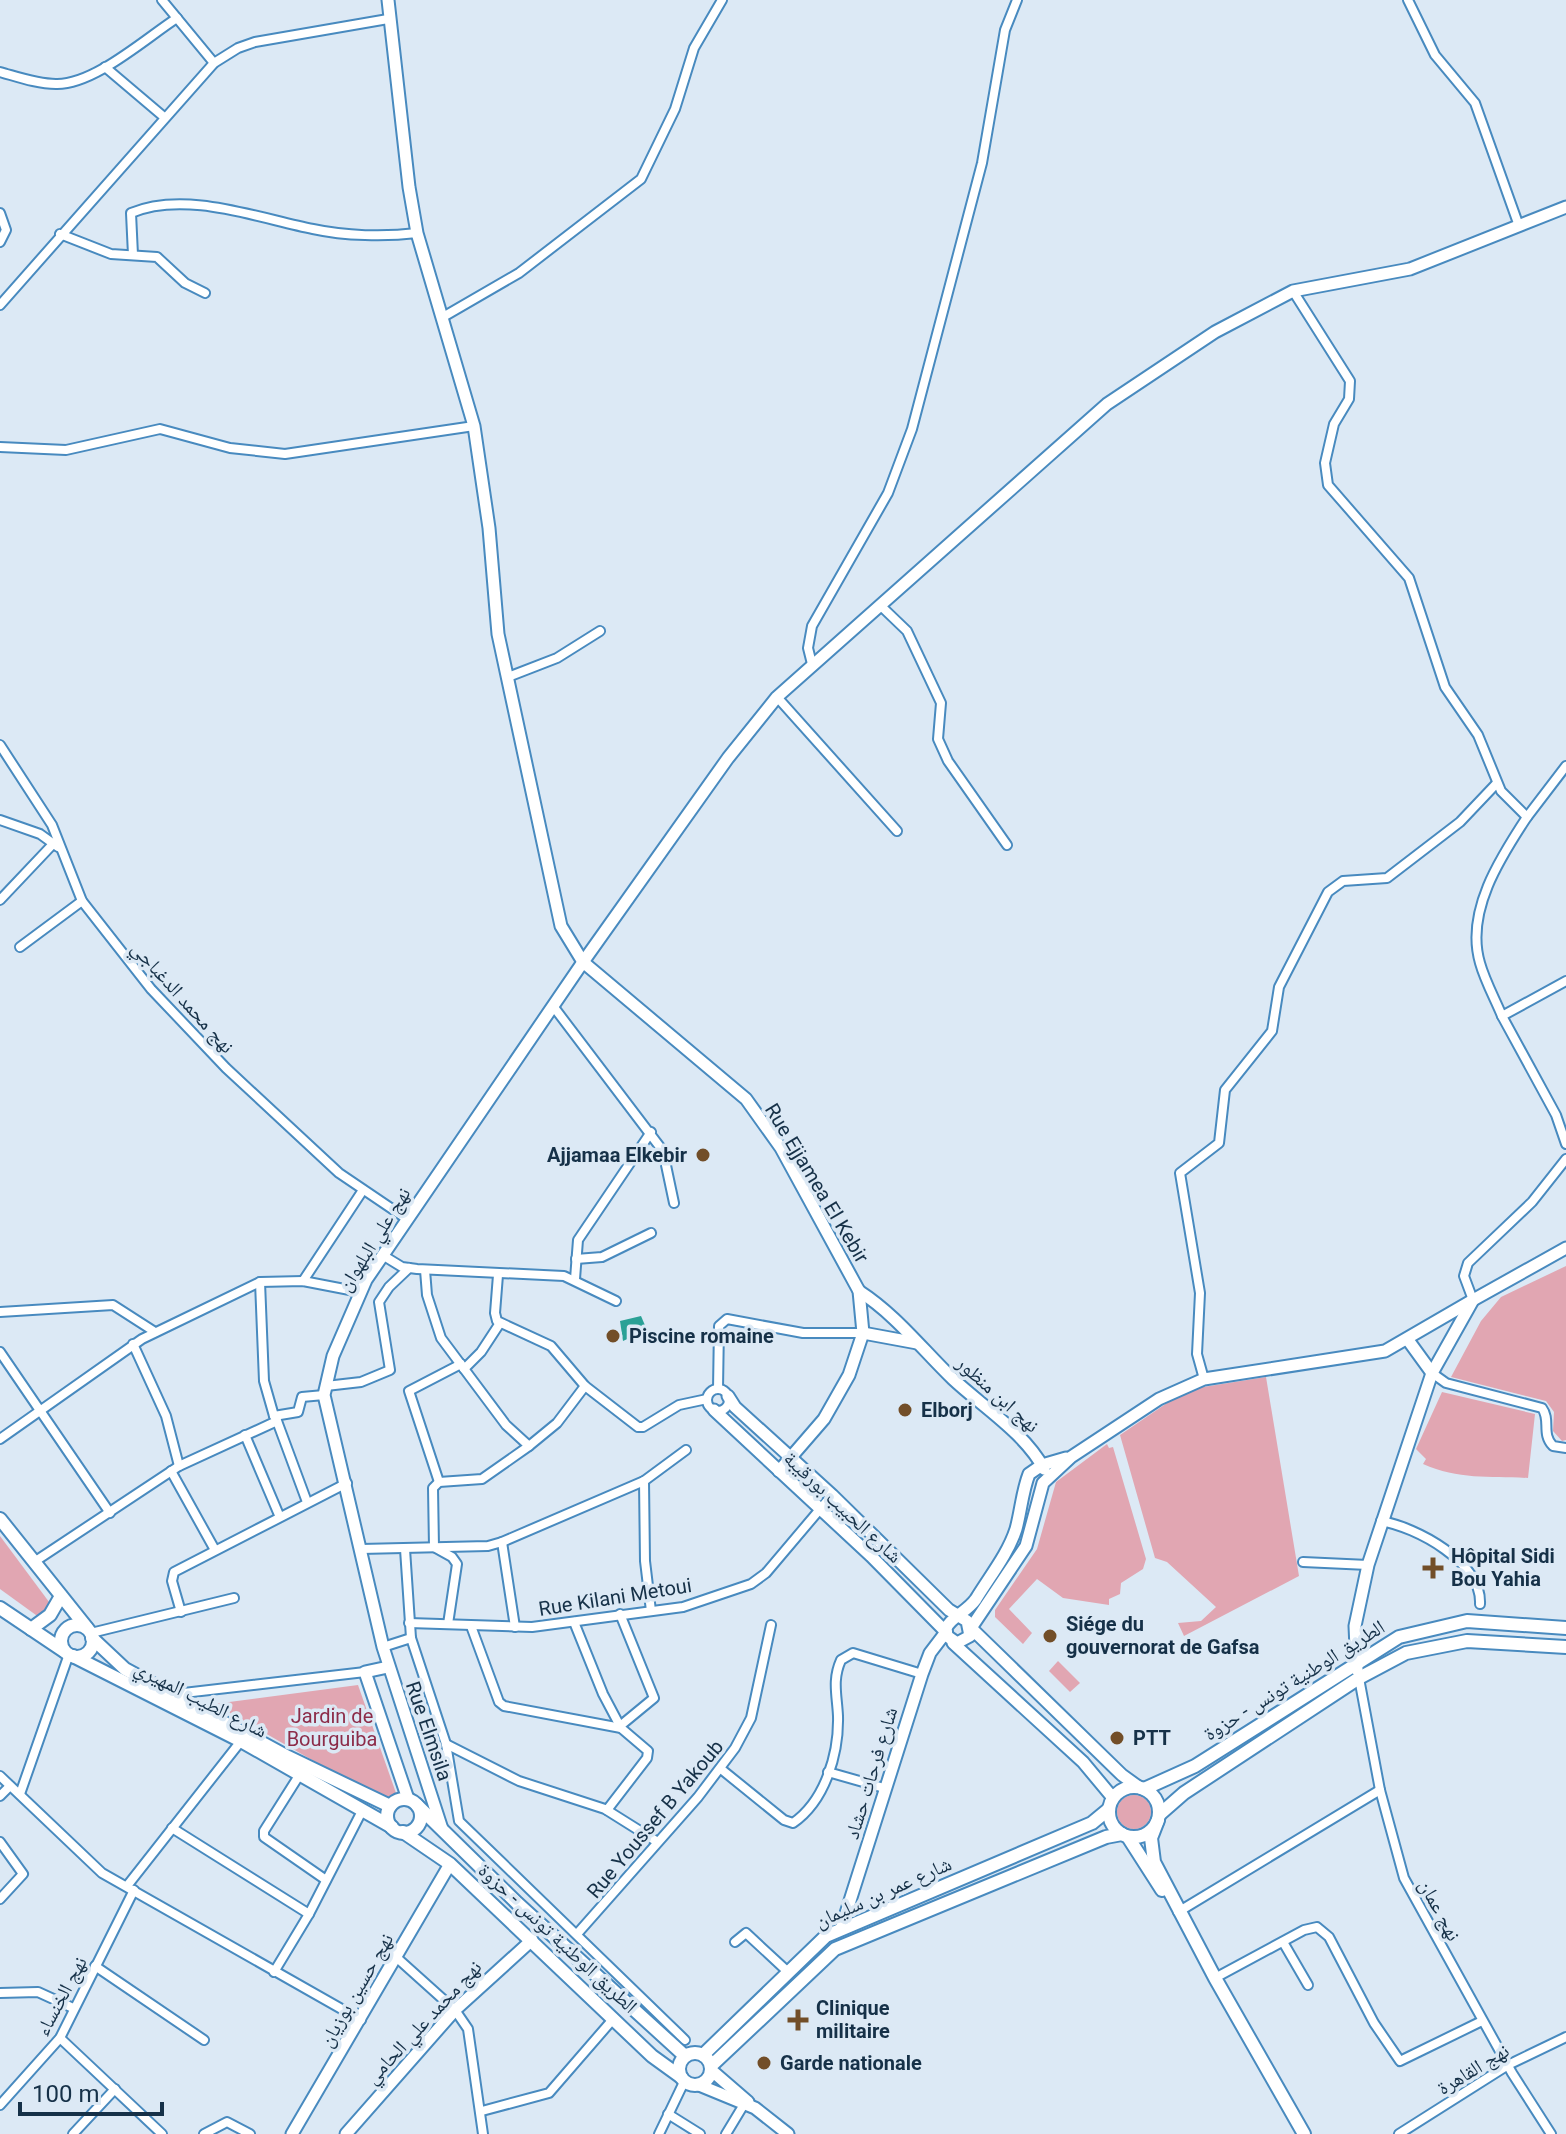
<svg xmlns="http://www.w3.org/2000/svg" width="1566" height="2134" font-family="Roboto,'Noto Naskh Arabic',sans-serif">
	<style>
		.green { fill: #e1a6b2 }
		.water { fill: #2aa196 }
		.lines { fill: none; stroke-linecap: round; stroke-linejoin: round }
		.street-casing { stroke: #488abf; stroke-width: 12 }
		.secondary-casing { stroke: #488abf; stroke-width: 15 }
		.primary-casing { stroke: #488abf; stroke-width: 16 }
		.street { stroke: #fff; stroke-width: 8 }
		.secondary { stroke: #fff; stroke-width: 11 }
		.primary { stroke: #fff; stroke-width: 12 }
		.poi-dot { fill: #724e28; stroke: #dce9f5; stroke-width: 3 }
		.labels { text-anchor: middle; stroke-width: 7; stroke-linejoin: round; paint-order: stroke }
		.street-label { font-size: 20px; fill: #163148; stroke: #dce9f5 }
		.poi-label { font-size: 20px; font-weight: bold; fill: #163148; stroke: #dce9f5; text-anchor: start }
		.park-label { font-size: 20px; fill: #8c2c49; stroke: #dce9f5 }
	</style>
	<rect width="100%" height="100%" fill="#dce9f5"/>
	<g class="green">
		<path d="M 1566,1266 L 1566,1440 L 1562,1441 L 1553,1431 L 1554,1412 L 1546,1401 L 1451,1377 L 1481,1321 L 1501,1297 Z"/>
		<path d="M 1266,1377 L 1299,1576 L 1184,1636 L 1178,1623 L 1201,1621 L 1216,1607 L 1167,1562 L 1155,1558 L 1120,1435 L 1170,1401 L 1197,1388 Z"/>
		<path d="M 1442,1392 L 1535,1414 L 1528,1478 C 1490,1476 1459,1480 1423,1464 L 1426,1459 L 1416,1449 Z"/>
		<path d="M 1107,1444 L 1109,1448 L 1113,1447 L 1146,1559 L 1143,1569 L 1121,1583 L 1120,1594 L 1109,1599 L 1109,1605 L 1063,1598 L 1037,1579 L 1009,1609 L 1032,1633 L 1023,1644 L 995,1617 L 995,1610 L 1037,1549 L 1056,1482 Z"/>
		<path d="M 0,1536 L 55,1610 L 47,1623 L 0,1589 Z"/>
		<path d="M 1058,1661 L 1080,1683 L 1070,1692 L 1049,1671 Z"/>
		<path d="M 358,1685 L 396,1793 L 382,1800 L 214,1704 Z"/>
		<circle cx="1134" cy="1812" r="17"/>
	</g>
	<path class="water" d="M 641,1316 L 647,1330 L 623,1341 L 620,1321 Z"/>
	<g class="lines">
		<defs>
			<g id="street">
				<path d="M 162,0 L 214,63"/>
				<path d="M 1408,0 L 1435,55 L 1475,103 L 1519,226"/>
				<path d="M 105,67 L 164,117"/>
				<path d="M 0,72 C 18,77 37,84 56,84 C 94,85 146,38 177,18"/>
				<path d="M 0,213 L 6,230 L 0,242"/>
				<path d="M 60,234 L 111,254 L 157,257 L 185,283 L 205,293"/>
				<path d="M 133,255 L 131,213 C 185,190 258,218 313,229 C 345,236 385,237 417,233"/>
				<path d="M 1293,291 L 1350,381 L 1349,399 L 1334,424 L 1325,463 L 1328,485 L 1409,578 L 1445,687 L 1478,735 L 1501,791 L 1527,817 C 1500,858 1465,912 1480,963 C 1485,981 1495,999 1502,1016"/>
				<path d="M 0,305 L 214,63 L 238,48 L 255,42 L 388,19"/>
				<path d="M 443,317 L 519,273 L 641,179 L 675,109 L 694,48 L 722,0"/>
				<path d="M 0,447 L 66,450 L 160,429 L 230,448 L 285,454 L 474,426"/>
				<path d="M 882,607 L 907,631 L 941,703 L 938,739 L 948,761 L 1007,845"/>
				<path d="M 812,664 L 808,648 L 812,626 L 888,493 L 912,429 L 982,163 L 1005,30 L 1017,0"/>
				<path d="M 508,677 L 557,658 L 600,631"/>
				<path d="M 777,697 L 897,831"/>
				<path d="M 0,745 L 52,825 L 82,901 L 151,989 L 226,1068 L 339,1173 L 407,1219"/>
				<path d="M 1527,817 L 1566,766"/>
				<path d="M 0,820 L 40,834 L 58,847"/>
				<path d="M 0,900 L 53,844"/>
				<path d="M 20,947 L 82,901"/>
				<path d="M 1566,981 L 1502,1016 L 1556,1115 L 1566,1144"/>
				<path d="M 553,1006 L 663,1151 L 674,1203"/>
				<path d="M 384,1256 L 402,1267 L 417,1269 L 564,1276 L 616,1301"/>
				<path d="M 576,1259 L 602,1257 L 651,1233"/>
				<path d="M 425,1270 L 427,1295 L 441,1338 L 506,1425 L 529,1446 L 482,1479 L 439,1482 L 433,1488 L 434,1547 L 452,1557 L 457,1564 L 448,1624"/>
				<path d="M 498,1275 L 495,1313 L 497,1321 L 551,1346 L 585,1386 L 638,1427 L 643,1427 L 679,1405 L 707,1399"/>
				<path d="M 575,1279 L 578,1240 L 651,1132"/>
				<path d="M 303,1281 L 363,1190"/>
				<path d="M 260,1282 L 264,1381 L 274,1416"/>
				<path d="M 1473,1300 L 1464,1276 L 1468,1263 L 1532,1202 L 1566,1159"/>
				<path d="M 0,1312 L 113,1305 L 155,1332"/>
				<path d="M 133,1344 L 166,1416 L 179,1466"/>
				<path d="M 0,1352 L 110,1513"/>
				<path d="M 464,1369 L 481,1352 L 500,1323"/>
				<path d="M 1432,1373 L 1446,1383 L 1542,1408 C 1551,1420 1541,1434 1553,1446 L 1566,1448"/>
				<path d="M 1204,1379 L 1197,1354 L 1200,1293 L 1180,1173 L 1219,1143 L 1225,1090 L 1272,1031 L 1279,987 L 1328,892 L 1343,881 L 1387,878 L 1460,822 L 1497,783"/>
				<path d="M 326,1386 L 361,1382 L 390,1370 L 379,1302 L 389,1287 L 409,1268"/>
				<path d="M 718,1389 L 719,1326 L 727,1319 L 803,1333 L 863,1333"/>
				<circle cx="718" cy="1400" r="11"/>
				<path d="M 277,1421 L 307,1502"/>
				<path d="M 245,1435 L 279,1515"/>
				<path d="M 0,1439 L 142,1339 L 260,1282 L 303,1281 L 360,1292"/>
				<path d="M 529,1446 L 557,1423 L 585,1386"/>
				<path d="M 171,1471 L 215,1550"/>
				<path d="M 644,1481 L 645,1561 L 651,1611"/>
				<path d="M 439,1482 L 409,1391 L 461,1364"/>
				<path d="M 1381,1521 C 1416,1527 1482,1562 1480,1604"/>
				<path d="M 502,1542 L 515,1627"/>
				<path d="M 361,1549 L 488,1546 L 502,1542 L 644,1481 L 686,1450"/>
				<path d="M 405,1549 L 411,1638"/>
				<path d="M 34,1562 L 179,1466 L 277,1421 L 274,1416 L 298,1412 L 302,1397 L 324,1395"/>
				<path d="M 1303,1562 L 1368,1565"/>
				<path d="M 181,1612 L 172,1581 L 174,1572 L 347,1483"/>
				<path d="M 620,1614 L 654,1698 L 620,1726"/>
				<path d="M 574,1622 L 603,1694 L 621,1728"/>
				<path d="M 409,1623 L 532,1627 L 683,1607 L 751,1584 L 766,1573 L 832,1495"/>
				<path d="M 471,1626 L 499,1702 L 504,1706 L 621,1728 L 648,1751 L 647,1758 L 607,1810"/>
				<path d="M 91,1633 L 234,1598"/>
				<path d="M 383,1647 L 411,1638 L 446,1744 L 459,1821 L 685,2040"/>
				<path d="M 1359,1678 L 1380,1790 L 1404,1878 L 1512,2073 L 1551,2134"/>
				<path d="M 175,1694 L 365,1672"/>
				<path d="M 446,1744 L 519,1781 L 605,1809 L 656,1841"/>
				<path d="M 721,1769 L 784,1820 L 793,1823 C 825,1801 839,1754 838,1716 C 837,1695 832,1680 841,1660 L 853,1653 L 922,1674"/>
				<path d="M 828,1772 L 884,1788"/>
				<path d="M 300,1774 L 264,1831 L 264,1837 L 326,1880"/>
				<path d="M 0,1776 L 102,1873 L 361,2020"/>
				<path d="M 20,1794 L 69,1654"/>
				<path d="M 0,1796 L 10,1786"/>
				<path d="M 172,1828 L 309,1914 L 363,1809"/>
				<path d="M 0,1842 L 23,1874 L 0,1899"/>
				<path d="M 127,1886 L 241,1741"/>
				<path d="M 1178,1912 L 1380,1790"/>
				<path d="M 577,1934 L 698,1797 L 735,1748 L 751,1718 L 771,1625"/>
				<path d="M 735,1942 L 746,1933 L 787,1971"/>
				<path d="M 1283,1942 L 1308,1985"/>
				<path d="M 396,1957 L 455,2010 L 468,2029 L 483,2134"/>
				<path d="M 95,1966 L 204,2040"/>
				<path d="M 274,1972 L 309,1914"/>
				<path d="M 1215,1978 L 1304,1930 L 1317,1927 L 1329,1937 L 1374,2023 L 1400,2061 L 1482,2021"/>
				<path d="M 0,1993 L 38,1992 L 73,2008"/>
				<path d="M 60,2038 L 162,2134"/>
				<path d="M 0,2105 L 60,2038 L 134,1890"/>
				<path d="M 482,2111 L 549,2093 L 614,2018"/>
				<path d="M 668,2114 L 700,2134"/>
				<path d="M 73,2134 L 115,2089"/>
				<path d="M 204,2134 L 227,2122 L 250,2134"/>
				<path d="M 659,2134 L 684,2082"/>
				<path d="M 726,2134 L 746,2101"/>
				<path d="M 1399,2134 L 1508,2065 L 1566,2037"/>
			</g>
			<g id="secondary">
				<path d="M 388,0 L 409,187 L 417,233 L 474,426 L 489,528 L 498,634 L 561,926 L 583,962 L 746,1099 L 781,1148 L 859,1291 L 863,1333 L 849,1375 L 824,1419 L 779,1471"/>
				<path d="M 859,1291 C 896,1315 921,1348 953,1379 C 983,1407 1025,1433 1044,1469"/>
				<path d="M 863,1333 L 917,1343"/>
				<path d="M 1408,1340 L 1432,1373"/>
				<path d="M 728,1396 L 735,1407 L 832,1495 L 949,1610 L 967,1621 L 970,1636 L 957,1643 L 947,1636 L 946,1628 C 952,1616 967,1612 976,1599 C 990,1576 1008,1554 1016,1529 C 1021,1511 1022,1492 1029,1474 L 1042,1465 L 1066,1458"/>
				<path d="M 714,1410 L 871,1556 L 946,1632 L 930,1653 L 922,1674 L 841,1929"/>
				<path d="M 953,1643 L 1083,1762 L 1113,1798"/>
				<path d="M 388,1667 L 365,1672 L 408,1799"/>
				<path d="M 1357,1670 L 1355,1626 L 1368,1565 L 1432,1373 L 1473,1300 L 1566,1248"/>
				<path d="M 1140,1788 L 1122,1775 L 971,1628 L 1026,1546 L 1043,1483 L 1071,1457 L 1159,1399 L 1204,1379 L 1385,1351 L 1473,1300"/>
				<path d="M 442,1829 L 383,1647 L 324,1395 L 333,1356 L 366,1280 L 583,962 L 728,758 L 777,697 L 1107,404 L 1215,332 L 1293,291 L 1410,269 L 1566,207"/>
				<path d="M 711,2070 L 748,2102"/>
				<path d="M 699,2085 L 755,2108 L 788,2134"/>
				<path d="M 292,2134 L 450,1864"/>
				<path d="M 346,2134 L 455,2010 L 532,1940"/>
			</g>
			<g id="primary">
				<path d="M 0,1519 L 87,1628"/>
				<path d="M 0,1608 L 64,1651"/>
				<circle cx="77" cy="1641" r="16"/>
				<path d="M 31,1629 L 50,1615 L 61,1596"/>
				<path d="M 92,1638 L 125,1669 L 288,1757 L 390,1806"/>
				<path d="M 73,1656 L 241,1741 L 392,1827"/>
				<circle cx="1134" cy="1812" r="25"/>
				<path d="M 1144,1789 L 1195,1766 L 1399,1637 L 1467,1621 L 1566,1628"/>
				<circle cx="404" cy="1816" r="17"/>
				<path d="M 417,1805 L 517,1903 L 685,2056"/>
				<path d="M 1160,1814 L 1184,1793 L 1359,1678 L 1406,1653 L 1467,1641 L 1566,1647"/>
				<path d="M 1158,1820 L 1151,1838 L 1154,1862 L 1215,1978 L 1304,2134"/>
				<path d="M 403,1832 L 450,1864 L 652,2056 L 681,2077"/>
				<path d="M 1128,1837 L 1162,1890"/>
				<circle cx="695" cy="2069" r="16"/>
				<path d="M 703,2055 L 826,1936 L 1092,1823 L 1109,1809"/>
				<path d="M 711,2066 L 835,1949 L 1106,1837 L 1122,1834"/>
			</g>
		</defs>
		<use href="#street" class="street-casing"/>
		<use href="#secondary" class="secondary-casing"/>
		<use href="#primary" class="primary-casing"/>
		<use href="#street" class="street"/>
		<use href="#secondary" class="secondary"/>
		<use href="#primary" class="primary"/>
	</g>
	<g class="poi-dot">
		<circle cx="703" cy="1155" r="8"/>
		<circle cx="613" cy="1336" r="8"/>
		<circle cx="905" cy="1410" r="8"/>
		<path d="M1429 1556h8v8h8v8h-8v8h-8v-8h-8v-8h8z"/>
		<circle cx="1050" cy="1636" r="8"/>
		<circle cx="1117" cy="1738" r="8"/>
		<path d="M794 2008h8v8h8v8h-8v8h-8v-8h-8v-8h8z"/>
		<circle cx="764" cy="2063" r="8"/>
	</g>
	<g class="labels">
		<g class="street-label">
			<text transform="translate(183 997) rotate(48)" y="7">نهج محمد الدغباجي</text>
			<text transform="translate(817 1183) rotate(59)" y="7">Rue Ejjamea El Kebir</text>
			<text transform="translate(374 1239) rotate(-58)" y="7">نهج علي البلهوان</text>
			<text transform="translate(998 1394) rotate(42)" y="7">نهج ابن منظور</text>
			<text transform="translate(843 1507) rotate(43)" y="7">شارع الحبيب بورقيبة</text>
			<text transform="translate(615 1597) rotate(-9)" y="7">Rue Kilani Metoui</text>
			<text transform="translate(1294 1680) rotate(-32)" y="7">الطريق الوطنية تونس - حزوة</text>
			<text transform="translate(201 1699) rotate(27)" y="7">شارع الطيب المهيري</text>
			<text transform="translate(429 1731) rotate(71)" y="7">Rue Elmsila</text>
			<text transform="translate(871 1773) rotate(-73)" y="7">شارع فرحات حشاد</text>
			<text transform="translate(655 1819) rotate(-50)" y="7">Rue Youssef B Yakoub</text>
			<text transform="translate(883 1892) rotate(-24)" y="7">شارع عمر بن سليمان</text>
			<text transform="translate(1440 1910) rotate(62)" y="7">نهج عمان</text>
			<text transform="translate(558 1938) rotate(43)" y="7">الطريق الوطنية تونس - حزوة</text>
			<text transform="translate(356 1990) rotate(-60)" y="7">نهج حسين بوزيان</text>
			<text transform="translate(61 1996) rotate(-62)" y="7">نهج الخنساء</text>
			<text transform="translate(423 2022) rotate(-47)" y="7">نهج محمد علي الحامي</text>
			<text transform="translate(1473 2069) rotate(-31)" y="7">نهج القاهرة</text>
		</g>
		<g class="poi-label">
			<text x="687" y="1162" text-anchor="end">Ajjamaa Elkebir</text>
			<text x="629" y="1343">Piscine romaine</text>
			<text x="921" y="1417">Elborj</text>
			<text x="1451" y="1563">Hôpital Sidi<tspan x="1451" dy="23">Bou Yahia</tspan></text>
			<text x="1066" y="1631">Siége du<tspan x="1066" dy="23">gouvernorat de Gafsa</tspan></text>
			<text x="1133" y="1745">PTT</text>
			<text x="816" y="2015">Clinique<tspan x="816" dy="23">militaire</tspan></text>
			<text x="780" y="2070">Garde nationale</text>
		</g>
		<g class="park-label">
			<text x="332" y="1723">Jardin de<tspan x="332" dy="23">Bourguiba</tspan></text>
		</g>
	</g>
	<path d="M20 2102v12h142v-12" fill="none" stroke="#163148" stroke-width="4"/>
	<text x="32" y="2102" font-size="24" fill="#163148" stroke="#dce9f5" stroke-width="6" paint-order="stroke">100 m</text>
</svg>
